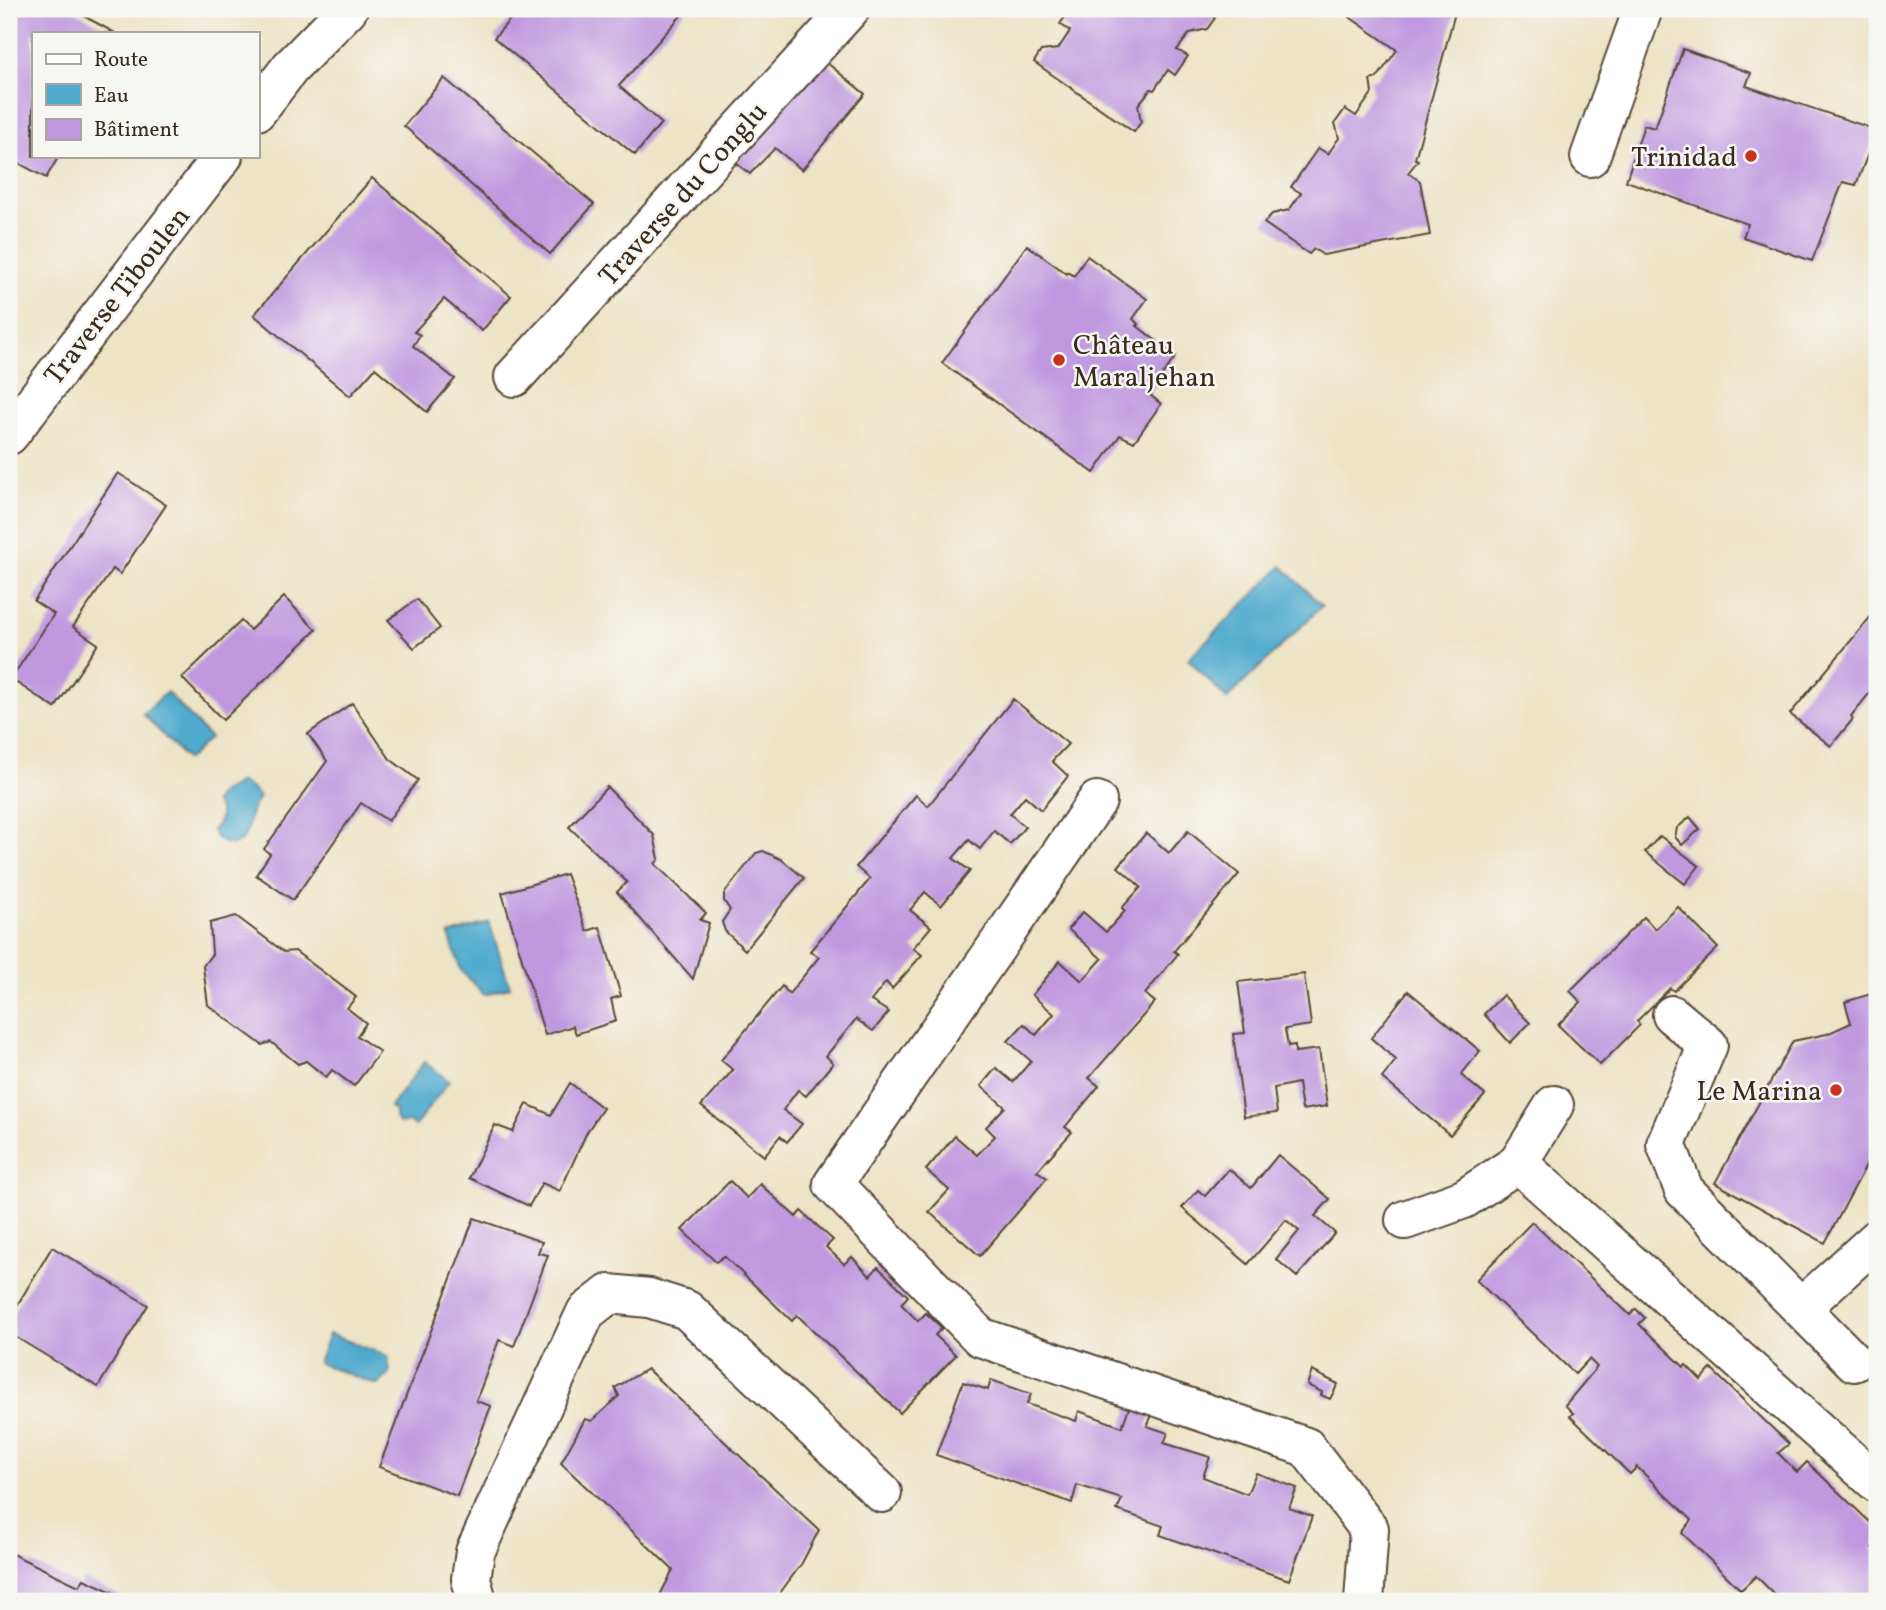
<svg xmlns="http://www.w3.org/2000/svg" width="1886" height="1610" font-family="Vollkorn,serif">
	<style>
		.water { fill: #50aace; stroke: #466a76; stroke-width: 2 }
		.building { fill: #c098df }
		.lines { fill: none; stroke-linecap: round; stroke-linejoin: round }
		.minor-casing { stroke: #564637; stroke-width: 42 }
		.minor { stroke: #fff; stroke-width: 38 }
		.poi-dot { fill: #c8321e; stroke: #f6f6f2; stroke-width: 2.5 }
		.labels { text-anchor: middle; stroke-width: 5; stroke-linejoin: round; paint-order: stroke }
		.poi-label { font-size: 28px; fill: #3b2a1e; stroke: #f6f6f2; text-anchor: end }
		.street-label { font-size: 28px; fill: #3b2a1e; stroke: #f6f6f2 }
	</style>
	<rect width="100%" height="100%" fill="#f6f6f2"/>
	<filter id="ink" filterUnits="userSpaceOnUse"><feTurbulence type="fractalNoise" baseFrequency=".0143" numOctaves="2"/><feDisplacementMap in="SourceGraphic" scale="14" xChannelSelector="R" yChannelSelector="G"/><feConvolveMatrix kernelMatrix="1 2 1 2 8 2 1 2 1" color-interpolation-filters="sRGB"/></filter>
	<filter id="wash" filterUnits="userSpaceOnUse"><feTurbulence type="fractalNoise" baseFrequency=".00686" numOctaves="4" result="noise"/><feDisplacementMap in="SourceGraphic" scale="28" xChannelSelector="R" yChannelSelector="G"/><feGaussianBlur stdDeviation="1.57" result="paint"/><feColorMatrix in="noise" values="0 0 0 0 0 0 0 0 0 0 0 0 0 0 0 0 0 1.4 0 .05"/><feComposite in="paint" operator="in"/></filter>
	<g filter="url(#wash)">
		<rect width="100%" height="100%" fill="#ede3c5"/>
		<g class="water">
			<path d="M 1282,566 L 1322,606 L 1227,699 L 1188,659 Z"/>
			<path d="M 167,692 L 210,738 L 187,760 L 143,714 Z"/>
			<path d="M 241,782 L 253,790 L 259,797 C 256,802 253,807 251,812 C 247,824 248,847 228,844 C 219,843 216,838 212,830 C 222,822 223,811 214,802 L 222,792 Z"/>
			<path d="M 489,922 L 510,987 L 484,995 L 461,970 L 449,935 Z"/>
			<path d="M 424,1062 L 449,1081 L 415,1126 L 410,1122 L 400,1124 L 395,1118 L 395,1111 L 390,1107 Z"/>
			<path d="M 329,1334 L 388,1356 L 390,1374 L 377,1385 L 318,1363 Z"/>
		</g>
		<g id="blocks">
			<g class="building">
				<path d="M 9,9 L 71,9 L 115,33 L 33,33 L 33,156 L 59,156 L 46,178 L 9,158 Z"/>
				<path d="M 519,9 L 687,9 L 619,86 L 661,123 L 635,155 L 494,38 Z"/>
				<path d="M 1071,9 L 1206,9 L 1204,11 L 1215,18 L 1207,29 L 1190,33 L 1177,50 L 1188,56 L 1175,75 L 1168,70 L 1154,90 L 1151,89 L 1138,105 L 1141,122 L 1134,132 L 1034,62 L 1041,51 L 1058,49 L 1070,31 L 1060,24 Z"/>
				<path d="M 1338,9 L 1456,9 L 1415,159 L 1418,160 L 1408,173 L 1420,181 L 1430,235 L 1323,255 L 1314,249 L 1309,254 L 1264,223 L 1272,214 L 1289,210 L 1301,193 L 1291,187 L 1318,148 L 1328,154 L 1339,138 L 1335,123 L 1345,109 L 1356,116 L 1372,93 L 1370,80 L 1377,78 L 1397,50 Z"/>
				<path d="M 1683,49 L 1751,73 L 1746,86 L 1877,130 L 1856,185 L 1843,182 L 1812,261 L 1743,237 L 1748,224 L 1626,181 L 1644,125 L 1655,128 Z"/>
				<path d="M 826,62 L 865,94 L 802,170 L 775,148 L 750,174 L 736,163 L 804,78 Z"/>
				<path d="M 444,78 L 594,204 L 550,254 L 404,126 Z"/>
				<path d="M 372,178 L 511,296 L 482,331 L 444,299 L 414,332 L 420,335 L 413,346 L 455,379 L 427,412 L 375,368 L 350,396 L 254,315 Z"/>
				<path d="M 1027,245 L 1067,274 L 1068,272 L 1074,276 L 1087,256 L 1147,299 L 1133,319 L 1139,325 L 1137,326 L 1176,356 L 1149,394 L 1161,404 L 1134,442 L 1120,435 L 1094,473 L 942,363 Z"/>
				<path d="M 118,473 L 166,505 L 120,574 L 113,569 L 73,627 L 98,644 L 55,708 L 11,679 L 54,614 L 34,601 Z"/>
				<path d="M 284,597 L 316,630 L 223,720 L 182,678 L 241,621 L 250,630 Z"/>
				<path d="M 417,599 L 440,628 L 414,648 L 388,620 Z"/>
				<path d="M 1877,609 L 1877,684 L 1851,716 L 1853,719 L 1831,746 L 1790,714 Z"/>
				<path d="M 1013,699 L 1068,744 L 1052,761 L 1068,776 L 1041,810 L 1025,796 L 1010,814 L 1025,827 L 1010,844 L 994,831 L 980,849 L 969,840 L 953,858 L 970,871 L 941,906 L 925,892 L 910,910 L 931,927 L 913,948 L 922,955 L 892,989 L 886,982 L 871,1001 L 889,1012 L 873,1031 L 856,1019 L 826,1056 L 833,1063 L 806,1096 L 798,1090 L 783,1110 L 802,1124 L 787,1142 L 780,1136 L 764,1156 L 701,1106 L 733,1070 L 721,1060 L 782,986 L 789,994 L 819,957 L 810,951 L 870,879 L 856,867 L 916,795 L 928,806 Z"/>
				<path d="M 352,703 L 390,759 L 418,780 L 388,821 L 361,803 L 293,900 L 256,875 L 270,854 L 264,849 L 327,761 L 308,734 Z"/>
				<path d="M 607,787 L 654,835 L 659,859 L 655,864 L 706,913 L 700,920 L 709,923 L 693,979 L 617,892 L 627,882 L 569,827 Z"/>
				<path d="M 1690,817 L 1700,829 L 1682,845 L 1675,837 L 1677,828 Z"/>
				<path d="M 1188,831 L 1239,874 L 1174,951 L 1178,954 L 1145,994 L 1155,1002 L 1089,1078 L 1099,1086 L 1065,1127 L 1072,1132 L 1037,1171 L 1047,1178 L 980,1256 L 929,1212 L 949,1190 L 926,1170 L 955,1136 L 977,1155 L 995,1136 L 986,1127 L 1005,1107 L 981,1086 L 996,1068 L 1013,1082 L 1031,1061 L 1008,1041 L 1024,1024 L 1036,1035 L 1054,1014 L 1032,995 L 1060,961 L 1082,981 L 1102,959 L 1068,929 L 1083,912 L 1106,932 L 1125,911 L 1122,908 L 1141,887 L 1118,867 L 1146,833 L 1169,853 Z"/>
				<path d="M 1660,836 L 1699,866 L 1685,884 L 1645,852 Z"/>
				<path d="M 763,851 L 781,859 L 804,878 L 745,950 L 725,931 L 722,922 L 730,910 L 724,901 L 724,894 L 756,853 Z"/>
				<path d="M 566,874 L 587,931 L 600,927 L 621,996 L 611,999 L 616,1021 L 576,1034 L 573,1026 L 545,1035 L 502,893 Z"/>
				<path d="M 1678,907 L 1718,948 L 1674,991 L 1670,988 L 1637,1021 L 1640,1025 L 1600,1065 L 1558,1025 L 1581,1002 L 1570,991 L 1644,917 L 1655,929 Z"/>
				<path d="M 236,916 L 284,952 L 295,951 L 356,997 L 347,1008 L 366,1023 L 357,1036 L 380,1052 L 354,1086 L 332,1070 L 326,1077 L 306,1061 L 298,1064 L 271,1042 L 262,1045 L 208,1005 L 203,966 L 212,954 L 210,923 Z"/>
				<path d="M 1304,974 L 1311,1025 L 1285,1029 L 1288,1046 L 1295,1045 L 1295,1052 L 1319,1049 L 1327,1106 L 1302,1110 L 1298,1083 L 1274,1088 L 1277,1113 L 1244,1117 L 1233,1034 L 1245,1033 L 1238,982 Z"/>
				<path d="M 1408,991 L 1480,1051 L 1461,1075 L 1485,1095 L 1450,1135 L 1382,1078 L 1396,1060 L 1371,1038 Z"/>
				<path d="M 1877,992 L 1877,1145 L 1825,1243 L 1715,1183 L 1793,1041 L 1827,1034 L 1851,1023 L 1845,1002 Z"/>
				<path d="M 1503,995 L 1530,1023 L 1510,1043 L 1484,1014 Z"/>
				<path d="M 570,1083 L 603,1108 L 587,1132 L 560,1191 L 542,1183 L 529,1206 L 469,1178 L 495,1125 L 513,1132 L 527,1104 L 551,1115 Z"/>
				<path d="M 1278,1155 L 1330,1199 L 1315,1216 L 1335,1233 L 1297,1277 L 1276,1259 L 1299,1231 L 1286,1220 L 1248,1264 L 1182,1208 L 1198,1190 L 1205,1196 L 1229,1169 L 1251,1188 Z"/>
				<path d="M 730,1181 L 747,1198 L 760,1184 L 796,1217 L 801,1211 L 833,1240 L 826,1247 L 844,1264 L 852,1257 L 870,1276 L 878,1267 L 908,1296 L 901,1304 L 918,1321 L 926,1313 L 942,1328 L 935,1335 L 956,1355 L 900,1413 L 797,1315 L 792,1321 L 724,1256 L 716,1262 L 682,1230 Z"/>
				<path d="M 474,1218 L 542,1242 L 538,1253 L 548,1255 L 514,1346 L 499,1340 L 476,1401 L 491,1406 L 457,1496 L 379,1467 Z"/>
				<path d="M 1532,1222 L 1630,1315 L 1636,1309 L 1645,1318 L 1639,1324 L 1684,1367 L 1686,1365 L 1701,1380 L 1711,1369 L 1789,1444 L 1778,1453 L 1797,1472 L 1807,1462 L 1876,1528 L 1877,1542 L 1872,1548 L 1877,1553 L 1877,1601 L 1781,1601 L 1756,1576 L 1741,1590 L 1682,1533 L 1692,1520 L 1637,1467 L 1630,1474 L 1570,1416 L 1573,1413 L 1565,1405 L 1597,1367 L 1589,1359 L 1575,1374 L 1476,1280 Z"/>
				<path d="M 52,1247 L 148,1305 L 98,1387 L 9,1333 L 9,1319 Z"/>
				<path d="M 647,1369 L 819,1530 L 802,1563 L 774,1601 L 657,1601 L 673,1570 L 561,1463 L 585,1419 L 592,1421 L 619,1396 L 615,1388 Z"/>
				<path d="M 1312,1371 L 1338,1384 L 1330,1399 L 1321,1395 L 1322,1392 L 1307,1385 Z"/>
				<path d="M 991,1380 L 1031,1394 L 1027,1404 L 1076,1421 L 1079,1411 L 1122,1427 L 1129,1408 L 1152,1415 L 1147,1426 L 1168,1433 L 1164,1443 L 1210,1457 L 1203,1477 L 1247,1494 L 1256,1473 L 1297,1488 L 1289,1508 L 1312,1516 L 1289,1580 L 1160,1535 L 1163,1526 L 1117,1510 L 1122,1499 L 1077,1485 L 1072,1503 L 936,1455 L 963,1382 L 988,1390 Z"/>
				<path d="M 10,1553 L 79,1586 L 84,1579 L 132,1601 L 9,1601 Z"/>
			</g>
		</g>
	</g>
	<g filter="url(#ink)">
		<use href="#blocks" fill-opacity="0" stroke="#564637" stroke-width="2"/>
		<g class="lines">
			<defs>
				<g id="minor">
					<path d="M 257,111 L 290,68 L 348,9"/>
					<path d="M 1590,157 L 1643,9"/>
					<path d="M 514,377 L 850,9"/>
					<path d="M 9,435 L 223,156"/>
					<path d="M 1097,801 L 833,1184 L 980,1337 L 1306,1447 L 1369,1529 L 1364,1601"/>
					<path d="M 1672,1015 L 1708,1045 L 1666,1144 L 1684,1190 L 1854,1362"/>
					<path d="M 1518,1163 L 1877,1483"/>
					<path d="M 1405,1220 L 1464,1199 L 1518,1163 L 1554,1105"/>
					<path d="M 1802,1307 L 1877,1239"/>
					<path d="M 477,1601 L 471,1579 L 475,1552 L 586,1312 L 609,1294 L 649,1298 L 687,1310 L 882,1493"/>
				</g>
			</defs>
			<use href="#minor" class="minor-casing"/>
			<use href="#minor" class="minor"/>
		</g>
	</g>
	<g class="poi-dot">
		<circle cx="1751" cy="156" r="7"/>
		<circle cx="1059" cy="360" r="7"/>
		<circle cx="1836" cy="1090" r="7"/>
	</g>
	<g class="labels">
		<g class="poi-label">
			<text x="1737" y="166">Trinidad</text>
			<text x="1073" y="354" text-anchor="start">Château<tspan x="1073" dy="32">Maraljehan</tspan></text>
			<text x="1822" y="1100">Le Marina</text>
		</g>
		<g class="street-label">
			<text transform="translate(682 193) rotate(-48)" y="10">Traverse du Conglu</text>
			<text transform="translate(116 295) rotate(-52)" y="10">Traverse Tiboulen</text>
		</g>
	</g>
	<rect width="1886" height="1610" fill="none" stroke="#f6f6f2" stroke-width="35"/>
	<rect x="32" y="32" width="228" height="126" fill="#f6f6f2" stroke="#aba49d" stroke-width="2"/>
	<rect x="46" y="54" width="35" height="10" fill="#ffffff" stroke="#aba49d" stroke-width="2"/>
	<text x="94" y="66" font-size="21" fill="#3b2a1e">Route</text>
	<rect x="46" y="84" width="35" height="21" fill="#50aace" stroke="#aba49d" stroke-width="2"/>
	<text x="94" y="102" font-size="21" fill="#3b2a1e">Eau</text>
	<rect x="46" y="119" width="35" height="21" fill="#c098df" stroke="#aba49d" stroke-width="2"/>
	<text x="94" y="136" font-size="21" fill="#3b2a1e">Bâtiment</text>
</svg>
